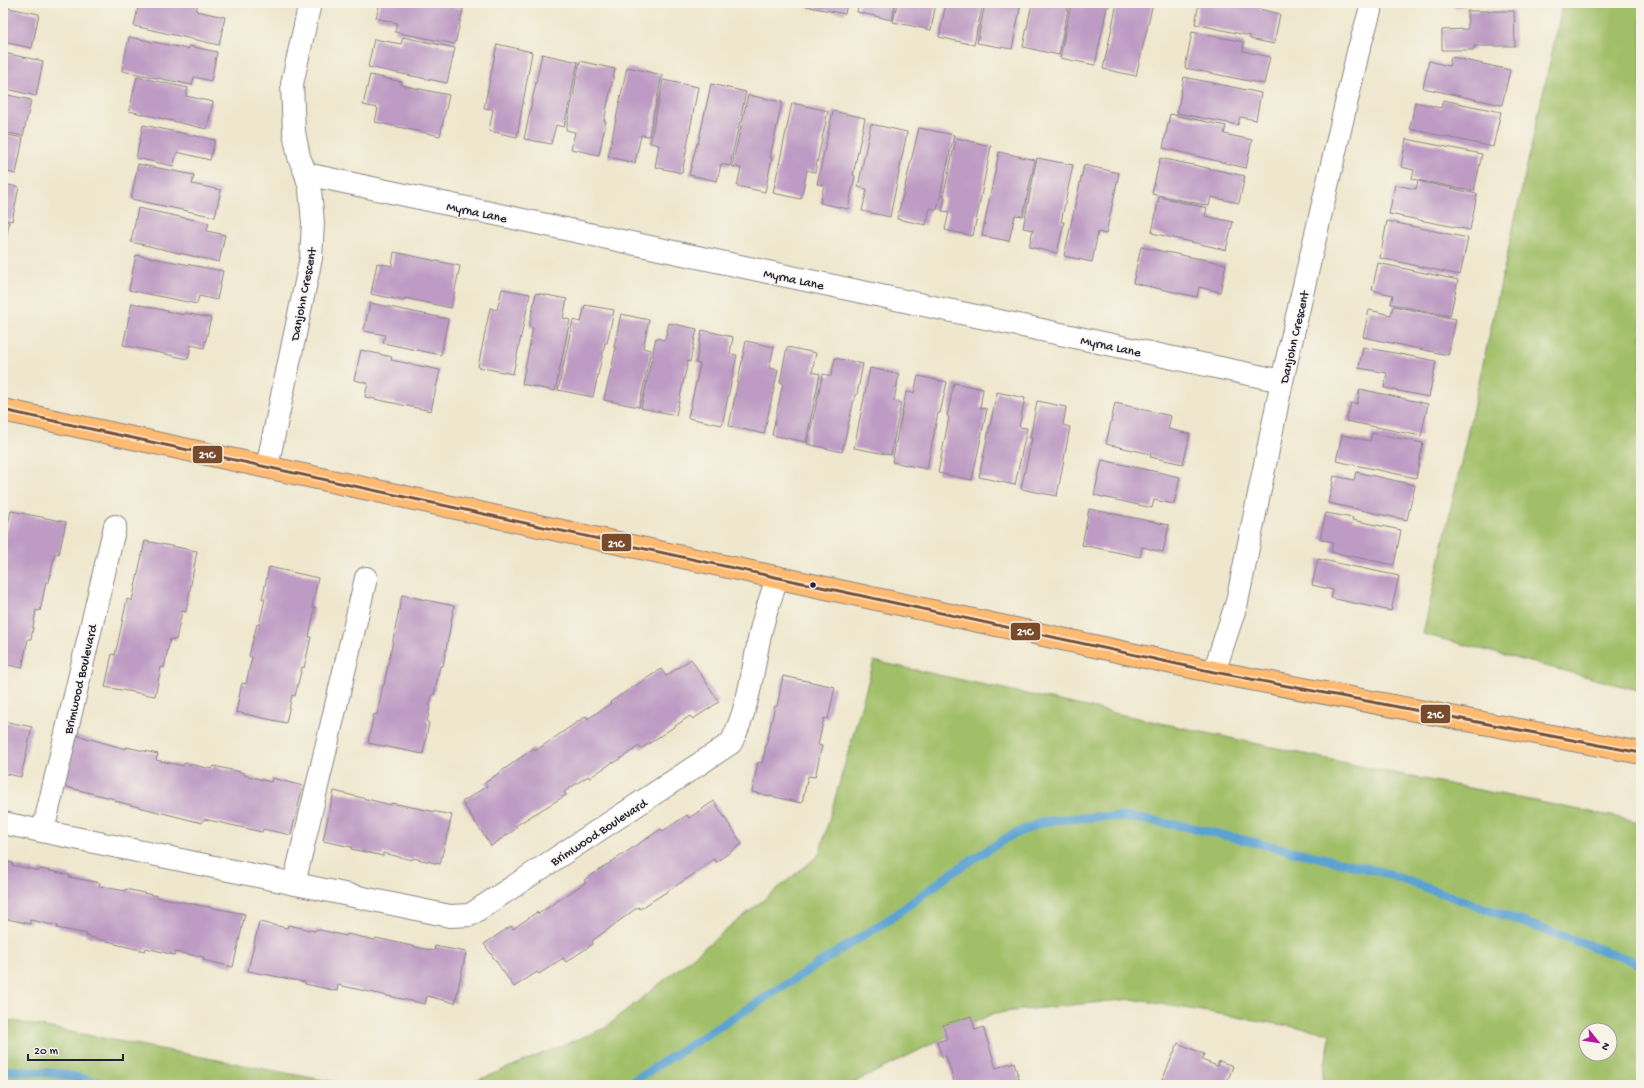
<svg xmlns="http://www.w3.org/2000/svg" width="1644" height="1088" font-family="'Gochi Hand',sans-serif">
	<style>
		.green { fill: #a1bf67; stroke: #627051; fill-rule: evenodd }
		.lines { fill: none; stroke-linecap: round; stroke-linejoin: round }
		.stream { stroke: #5aa2d1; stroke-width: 9 }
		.building { fill: #be9bc4 }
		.minor-casing { stroke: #888484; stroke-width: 24 }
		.major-casing { stroke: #888484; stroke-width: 24 }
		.minor { stroke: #fff; stroke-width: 22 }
		.major { stroke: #febb71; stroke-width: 22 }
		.bus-1-casing { stroke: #f7f3e8; stroke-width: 6 }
		.bus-1 { stroke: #7a4b2a; stroke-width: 3 }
		.bus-dot { fill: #22223b; stroke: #f7f3e8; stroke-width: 1.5 }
		.labels { text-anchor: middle; stroke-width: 3; stroke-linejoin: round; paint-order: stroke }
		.street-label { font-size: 13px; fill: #22223b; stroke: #f7f3e8 }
		.line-badge { stroke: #f7f3e8; stroke-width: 1.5 }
		.badge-label { font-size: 11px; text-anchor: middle; font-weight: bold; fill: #fff }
	</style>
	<rect width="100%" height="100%" fill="#f7f3e8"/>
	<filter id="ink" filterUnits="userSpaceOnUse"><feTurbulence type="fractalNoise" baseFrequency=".025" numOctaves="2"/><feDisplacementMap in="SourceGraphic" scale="8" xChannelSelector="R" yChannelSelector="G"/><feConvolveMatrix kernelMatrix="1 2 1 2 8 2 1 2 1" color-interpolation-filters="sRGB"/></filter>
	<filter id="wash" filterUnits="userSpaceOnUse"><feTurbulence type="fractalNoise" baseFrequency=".012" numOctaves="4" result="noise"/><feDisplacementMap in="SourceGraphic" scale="16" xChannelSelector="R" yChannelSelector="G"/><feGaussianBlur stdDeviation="0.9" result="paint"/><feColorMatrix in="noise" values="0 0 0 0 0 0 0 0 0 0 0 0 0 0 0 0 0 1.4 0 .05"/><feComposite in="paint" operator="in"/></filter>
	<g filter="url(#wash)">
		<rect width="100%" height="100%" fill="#efe7cd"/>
		<g class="green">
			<path d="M 1563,3 L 1641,3 L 1641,691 L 1423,634 Z"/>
			<path d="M 874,661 L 1383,771 L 1641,822 L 1641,1085 L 1321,1085 L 1331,1033 L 1131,999 L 994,1013 L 849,1085 L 466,1085 L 605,1028 L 819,855 ZM 1586,1030 L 1610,1030 L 1610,1054 L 1586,1054 Z"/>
			<path d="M 3,1019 L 349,1085 L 3,1085 Z"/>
		</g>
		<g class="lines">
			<g class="stream">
				<path d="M 3,1070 L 55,1073 L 112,1085"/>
				<path d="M 627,1085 L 894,916 L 953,872 L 1010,836 L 1043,822 L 1067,819 L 1096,817 L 1126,817 L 1184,826 L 1382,872 L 1641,964"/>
			</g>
		</g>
		<g id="blocks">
			<g class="building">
				<path d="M 139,3 L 198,3 L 196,11 L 225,17 L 219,45 L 134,26 Z"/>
				<path d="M 380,3 L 433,3 L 463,9 L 455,44 L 395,32 L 397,23 L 376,18 Z"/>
				<path d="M 792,3 L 808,3 L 808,7 Z"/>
				<path d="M 811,3 L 847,3 L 845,14 L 810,7 Z"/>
				<path d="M 859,3 L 895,3 L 892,20 L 857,12 Z"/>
				<path d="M 897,3 L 936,3 L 931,30 L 893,22 Z"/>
				<path d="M 946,3 L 983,3 L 974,45 L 939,37 Z"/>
				<path d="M 985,3 L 1021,3 L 1012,49 L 977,43 Z"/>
				<path d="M 1032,3 L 1069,3 L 1059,55 L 1023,47 Z"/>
				<path d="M 1071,3 L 1110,3 L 1109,7 L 1107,7 L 1095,65 L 1060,58 Z"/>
				<path d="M 1117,3 L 1153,3 L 1136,76 L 1103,69 Z"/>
				<path d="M 1199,3 L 1260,3 L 1259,9 L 1280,14 L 1274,44 L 1250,39 L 1250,36 L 1195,24 Z"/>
				<path d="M 1454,3 L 1471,3 L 1471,4 L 1455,8 Z"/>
				<path d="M 3,7 L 39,14 L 32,48 L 3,42 Z"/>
				<path d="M 1467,11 L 1514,11 L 1515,46 L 1474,46 L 1474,50 L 1442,50 L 1442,30 L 1468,29 Z"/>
				<path d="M 1192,32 L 1244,42 L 1243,51 L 1270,57 L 1264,84 L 1185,68 Z"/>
				<path d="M 129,37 L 188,49 L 189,46 L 217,52 L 211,81 L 194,77 L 192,85 L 122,71 Z"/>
				<path d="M 403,37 L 455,48 L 447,83 L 368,67 L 374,39 L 401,44 Z"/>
				<path d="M 497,44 L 532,52 L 517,137 L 489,131 L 493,109 L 484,108 Z"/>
				<path d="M 3,53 L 43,61 L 36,96 L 3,88 Z"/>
				<path d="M 542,54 L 578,62 L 564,127 L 556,125 L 551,144 L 524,139 Z"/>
				<path d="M 1451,57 L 1510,70 L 1502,105 L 1423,88 L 1429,61 L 1449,66 Z"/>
				<path d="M 580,61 L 615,69 L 604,121 L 606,121 L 599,155 L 571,149 L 575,132 L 566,130 Z"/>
				<path d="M 627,67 L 662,75 L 649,136 L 641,135 L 635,163 L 608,157 Z"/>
				<path d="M 370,75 L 402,82 L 401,85 L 449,95 L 440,136 L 375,122 L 378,108 L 363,105 Z"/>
				<path d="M 137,77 L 188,88 L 186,96 L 213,102 L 207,129 L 129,111 Z"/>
				<path d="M 1184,77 L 1261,93 L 1256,120 L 1240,117 L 1238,125 L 1177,113 Z"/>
				<path d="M 663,80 L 698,87 L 682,173 L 655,167 L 659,145 L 650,143 Z"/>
				<path d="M 711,84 L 746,92 L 730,166 L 721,164 L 717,181 L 689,175 L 697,143 L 698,144 Z"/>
				<path d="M 3,94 L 31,100 L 23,136 L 3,132 Z"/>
				<path d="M 748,95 L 782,102 L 770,158 L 772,158 L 765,192 L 737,186 L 741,168 L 732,166 Z"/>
				<path d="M 1443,100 L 1501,112 L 1493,147 L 1410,129 L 1415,102 L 1441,108 Z"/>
				<path d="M 792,103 L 828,111 L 815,172 L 807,170 L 801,199 L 773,193 Z"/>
				<path d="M 833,111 L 865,118 L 853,175 L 855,176 L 848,209 L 820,203 L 824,185 L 817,184 Z"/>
				<path d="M 1170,114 L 1226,126 L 1224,134 L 1252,140 L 1246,168 L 1163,148 Z"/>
				<path d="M 871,124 L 907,132 L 890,217 L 862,211 L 867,189 L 858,187 Z"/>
				<path d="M 143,125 L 215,140 L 210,160 L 177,152 L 173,166 L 136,158 Z"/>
				<path d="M 919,128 L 954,135 L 937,210 L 930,208 L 926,225 L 897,219 Z"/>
				<path d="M 3,134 L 23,138 L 16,174 L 3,171 Z"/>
				<path d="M 956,138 L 991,146 L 973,236 L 945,230 L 949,212 L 942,211 L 945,198 L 943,197 Z"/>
				<path d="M 1406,139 L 1482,154 L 1474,191 L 1412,179 L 1414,170 L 1401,167 Z"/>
				<path d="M 999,152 L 1035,160 L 1023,216 L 1015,215 L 1009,241 L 982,236 Z"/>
				<path d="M 1037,158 L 1073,165 L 1061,222 L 1064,222 L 1057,253 L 1029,247 L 1033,230 L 1023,228 Z"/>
				<path d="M 1160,158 L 1245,176 L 1239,203 L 1211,197 L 1209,206 L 1152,194 Z"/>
				<path d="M 138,164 L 194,175 L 192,184 L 221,190 L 215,217 L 131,199 Z"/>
				<path d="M 1084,165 L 1119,173 L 1106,234 L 1098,232 L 1092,262 L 1064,256 Z"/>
				<path d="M 1418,181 L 1477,194 L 1470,230 L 1389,214 L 1395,185 L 1416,189 Z"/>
				<path d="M 3,184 L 19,187 L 12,221 L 3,219 Z"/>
				<path d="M 1159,197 L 1207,208 L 1205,216 L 1233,222 L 1226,250 L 1152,233 Z"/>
				<path d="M 138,208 L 209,223 L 207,231 L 225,235 L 219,262 L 131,242 Z"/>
				<path d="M 3,221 L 9,222 L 4,247 L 3,247 Z"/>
				<path d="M 1387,221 L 1468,238 L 1460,275 L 1380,258 Z"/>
				<path d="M 1141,247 L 1226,264 L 1220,292 L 1199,287 L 1197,297 L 1133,283 Z"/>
				<path d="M 394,252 L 460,266 L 451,308 L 405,298 L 405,301 L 371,294 L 377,263 L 392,266 Z"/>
				<path d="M 136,255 L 223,271 L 217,300 L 199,296 L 197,304 L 129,290 Z"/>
				<path d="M 1378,263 L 1458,280 L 1450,316 L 1391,304 L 1393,295 L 1372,290 Z"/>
				<path d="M 502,289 L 530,294 L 513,374 L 478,367 L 490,308 L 497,310 Z"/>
				<path d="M 536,293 L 567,299 L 563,318 L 570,320 L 555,391 L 522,384 L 533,328 L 529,327 Z"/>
				<path d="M 132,303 L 184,315 L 184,313 L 211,318 L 204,348 L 191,345 L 188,359 L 123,345 Z"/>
				<path d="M 370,303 L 448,319 L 441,355 L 383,343 L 385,335 L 364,331 Z"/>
				<path d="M 585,305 L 614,310 L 607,343 L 605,343 L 593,397 L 558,390 L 573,320 L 581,322 Z"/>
				<path d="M 1393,306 L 1456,319 L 1448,355 L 1363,337 L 1369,310 L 1391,315 Z"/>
				<path d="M 621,314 L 649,320 L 643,348 L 651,350 L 639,407 L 604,400 L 616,348 L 614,347 Z"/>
				<path d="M 669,323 L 697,329 L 690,362 L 688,361 L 676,415 L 641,408 L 656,338 L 665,340 Z"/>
				<path d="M 702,330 L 733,337 L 730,354 L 737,355 L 722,425 L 688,418 L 700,364 L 696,363 Z"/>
				<path d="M 746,341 L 774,347 L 769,368 L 778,370 L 764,434 L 729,426 Z"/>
				<path d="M 787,347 L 816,353 L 812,372 L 820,374 L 806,442 L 772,435 L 783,383 L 780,382 Z"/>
				<path d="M 1363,347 L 1436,361 L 1429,397 L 1384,388 L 1387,373 L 1359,368 Z"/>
				<path d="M 361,350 L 392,357 L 391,360 L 440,370 L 431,411 L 365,397 L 368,383 L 354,380 Z"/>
				<path d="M 835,358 L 863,364 L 857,395 L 855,395 L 842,452 L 807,444 L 823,374 L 831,376 Z"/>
				<path d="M 870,368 L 899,374 L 894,401 L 901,403 L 891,455 L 854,448 Z"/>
				<path d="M 918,376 L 947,382 L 940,413 L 938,413 L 927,469 L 892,462 L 906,392 L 914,393 Z"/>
				<path d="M 954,383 L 983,389 L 980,408 L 987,409 L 972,480 L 938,473 L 949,417 L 947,416 Z"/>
				<path d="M 1360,389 L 1428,404 L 1421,436 L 1346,421 L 1351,403 L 1357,404 Z"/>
				<path d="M 997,392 L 1025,398 L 1019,427 L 1027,428 L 1015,485 L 979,477 Z"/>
				<path d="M 1037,401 L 1066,407 L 1063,425 L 1070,427 L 1057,496 L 1021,489 L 1032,438 L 1030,438 Z"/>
				<path d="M 1115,403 L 1171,416 L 1168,429 L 1190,434 L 1183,464 L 1150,457 L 1151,454 L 1106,444 Z"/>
				<path d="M 1372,433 L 1423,443 L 1416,478 L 1336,461 L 1342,435 L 1370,441 Z"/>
				<path d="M 1102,460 L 1180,477 L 1174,504 L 1154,500 L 1152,508 L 1094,495 Z"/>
				<path d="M 1356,472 L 1415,485 L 1407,520 L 1328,503 L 1334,476 L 1354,480 Z"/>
				<path d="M 1089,509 L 1169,525 L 1163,552 L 1142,547 L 1140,557 L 1082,545 Z"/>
				<path d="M 11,511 L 66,522 L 59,554 L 55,553 L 49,582 L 46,582 L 40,611 L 36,610 L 31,639 L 28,639 L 22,668 L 3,664 L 3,548 Z"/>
				<path d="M 1326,513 L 1353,518 L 1352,520 L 1401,530 L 1394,565 L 1331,552 L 1333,542 L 1320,539 Z"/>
				<path d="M 145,541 L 197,551 L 186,612 L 182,611 L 176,640 L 170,639 L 164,668 L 161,667 L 155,696 L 105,687 L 112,654 L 115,655 L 121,628 L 127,599 L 132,601 Z"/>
				<path d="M 1318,559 L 1399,576 L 1391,611 L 1331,598 L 1333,590 L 1312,585 Z"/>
				<path d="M 269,567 L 318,578 L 312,607 L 315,607 L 309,637 L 311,637 L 304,668 L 302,667 L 295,696 L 292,695 L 286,723 L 236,712 L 242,683 L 246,684 L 252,657 L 249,656 L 257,624 L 259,625 L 265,599 L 262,599 Z"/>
				<path d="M 402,595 L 454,606 L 443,666 L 440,666 L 434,695 L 432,695 L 427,722 L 429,723 L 423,754 L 368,743 L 374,714 L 377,715 L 383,685 L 384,685 Z"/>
				<path d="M 691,659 L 719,702 L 693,719 L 690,716 L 641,749 L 639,746 L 614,763 L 613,762 L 589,778 L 588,776 L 564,792 L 566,795 L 515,826 L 517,828 L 491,846 L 462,802 L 487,786 L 485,783 L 534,748 L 535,751 L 586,716 L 588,719 L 611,703 L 610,702 L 661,669 L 666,676 Z"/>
				<path d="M 783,676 L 835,687 L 828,719 L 824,718 L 818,745 L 822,746 L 815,777 L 808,776 L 802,803 L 752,792 L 758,762 L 762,763 L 775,706 L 777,706 Z"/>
				<path d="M 3,721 L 32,727 L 21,777 L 3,773 Z"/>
				<path d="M 69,733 L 126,749 L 126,747 L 158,754 L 156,760 L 184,766 L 184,763 L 212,769 L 214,766 L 244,773 L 244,775 L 271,782 L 272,778 L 303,786 L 291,835 L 263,829 L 262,832 L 204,819 L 202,823 L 115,801 L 115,799 L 58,785 Z"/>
				<path d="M 334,791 L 391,805 L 391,803 L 452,815 L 440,864 L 413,858 L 412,860 L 383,853 L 383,856 L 351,849 L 352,847 L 323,841 Z"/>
				<path d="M 714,801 L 742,844 L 716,862 L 714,859 L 691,876 L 640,909 L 638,907 L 592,941 L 593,944 L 566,962 L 563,958 L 539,974 L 537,972 L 514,987 L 484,944 L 511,926 L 513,929 L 537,912 L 538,914 L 586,882 L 584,880 L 661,829 L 663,831 L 687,815 L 689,818 Z"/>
				<path d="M 3,861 L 13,863 L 12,865 L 39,871 L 40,869 L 70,875 L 69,877 L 100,883 L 99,886 L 125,891 L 126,889 L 157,896 L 157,897 L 245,914 L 233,967 L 203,960 L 204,957 L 175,952 L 175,955 L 146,948 L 145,951 L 115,944 L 115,943 L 86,936 L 87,934 L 57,928 L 58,926 L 30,920 L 30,924 L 3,918 Z"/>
				<path d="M 259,922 L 287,928 L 288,925 L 315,931 L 316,929 L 346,936 L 347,934 L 375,940 L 376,938 L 434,951 L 435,946 L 466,952 L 455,1003 L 427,996 L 425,1004 L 338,985 L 337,991 L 305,984 L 305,982 L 248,971 Z"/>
				<path d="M 971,1016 L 975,1030 L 983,1027 L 996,1068 L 1014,1062 L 1021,1085 L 955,1085 L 946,1056 L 942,1057 L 937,1042 L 947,1039 L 943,1025 Z"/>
				<path d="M 1178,1043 L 1204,1054 L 1202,1060 L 1217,1066 L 1219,1061 L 1233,1066 L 1226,1085 L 1160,1085 Z"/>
			</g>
		</g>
	</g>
	<g filter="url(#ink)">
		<use href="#blocks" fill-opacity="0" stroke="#888484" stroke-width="1"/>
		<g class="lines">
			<defs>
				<g id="minor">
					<path d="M 306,174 L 1282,381"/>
					<path d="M 267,467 L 311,258 L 313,223 L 310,189 L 306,174 L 299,157 L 294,132 L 292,84 L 310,3"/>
					<path d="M 1214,672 L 1237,602 L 1282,381 L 1358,52 L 1370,11 L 1370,3"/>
					<path d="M 3,823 L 421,910 L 450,916 L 470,915 L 731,743 C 750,705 752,671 761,630 C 765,613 772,595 777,577"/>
					<path d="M 43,831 L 115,526"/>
					<path d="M 294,884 L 366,578"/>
				</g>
				<path id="major" d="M 3,410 L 1214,672 L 1641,753"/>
			</defs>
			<use href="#minor" class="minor-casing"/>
			<use href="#major" class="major-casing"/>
			<use href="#minor" class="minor"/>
			<use href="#major" class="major"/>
			<defs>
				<path id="bus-1" d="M 3,410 L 1214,672 L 1641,753"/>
			</defs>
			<use href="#bus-1" class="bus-1-casing"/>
			<use href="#bus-1" class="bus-1"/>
		</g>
	</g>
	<circle class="bus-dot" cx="813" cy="585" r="3.5"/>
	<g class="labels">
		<g class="street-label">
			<text transform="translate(477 211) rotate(12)" y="5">Myrna Lane</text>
			<text transform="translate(794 278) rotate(12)" y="5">Myrna Lane</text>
			<text transform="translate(302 294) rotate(-79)" y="5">Danjohn Crescent</text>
			<text transform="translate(1293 337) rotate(-77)" y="5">Danjohn Crescent</text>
			<text transform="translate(1111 345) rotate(12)" y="5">Myrna Lane</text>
			<text transform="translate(79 679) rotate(-77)" y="5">Brimwood Boulevard</text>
			<text transform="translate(598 831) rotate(-33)" y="5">Brimwood Boulevard</text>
		</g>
	</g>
	<g class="line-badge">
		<rect x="192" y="445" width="31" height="19" rx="4" fill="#7a4b2a"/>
		<rect x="601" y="533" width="31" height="19" rx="4" fill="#7a4b2a"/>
		<rect x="1010" y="622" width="31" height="19" rx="4" fill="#7a4b2a"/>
		<rect x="1420" y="704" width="31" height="20" rx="4" fill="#7a4b2a"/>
	</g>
	<g class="badge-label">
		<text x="207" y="458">21C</text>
		<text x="616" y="547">21C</text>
		<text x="1025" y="635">21C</text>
		<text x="1435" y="718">21C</text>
	</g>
	<rect width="1644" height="1088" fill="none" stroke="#f7f3e8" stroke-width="16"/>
	<g transform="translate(1598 1042) rotate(120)"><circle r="19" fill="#f7f3e8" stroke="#a29fa3"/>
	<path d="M0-3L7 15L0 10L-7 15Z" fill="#b5179e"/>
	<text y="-6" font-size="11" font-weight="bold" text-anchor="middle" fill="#22223b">N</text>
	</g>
	<path d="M28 1054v6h95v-6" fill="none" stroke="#22223b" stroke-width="2"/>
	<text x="34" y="1054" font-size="12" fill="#22223b" stroke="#f7f3e8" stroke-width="3" paint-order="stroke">20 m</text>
</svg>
